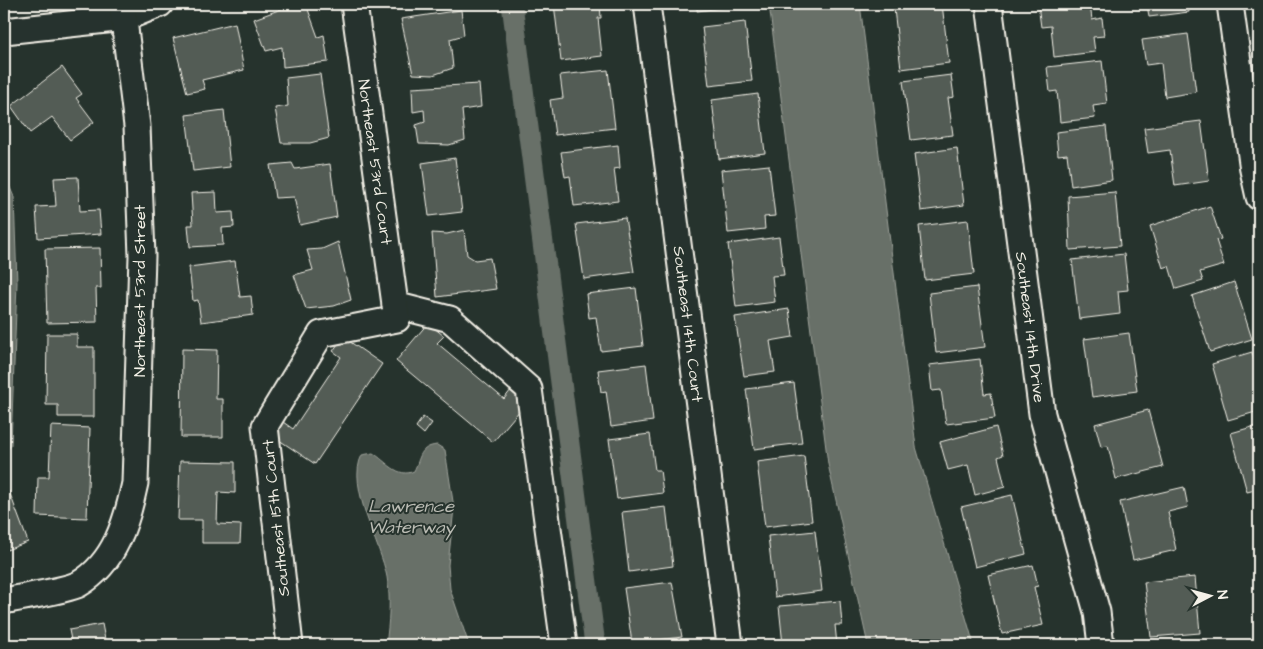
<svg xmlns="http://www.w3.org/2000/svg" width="1263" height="649" font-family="'Architects Daughter',sans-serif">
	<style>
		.water { fill: #676f68; stroke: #9fa39b }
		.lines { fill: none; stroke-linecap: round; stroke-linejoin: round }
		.canal { stroke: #676f68; stroke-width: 21 }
		.building { fill: #525c55; stroke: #f4f1e8 }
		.minor-casing { stroke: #f4f1e8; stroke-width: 29 }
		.minor { stroke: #26332d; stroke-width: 25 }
		.labels { text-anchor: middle; stroke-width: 4; stroke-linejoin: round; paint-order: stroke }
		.street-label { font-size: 16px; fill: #f4f1e8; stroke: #26332d }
		.water-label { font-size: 18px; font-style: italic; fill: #bcbdb5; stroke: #26332d }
	</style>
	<rect width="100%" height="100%" fill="#26332d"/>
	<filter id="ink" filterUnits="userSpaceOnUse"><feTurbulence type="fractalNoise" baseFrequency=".02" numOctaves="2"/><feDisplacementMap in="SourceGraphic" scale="10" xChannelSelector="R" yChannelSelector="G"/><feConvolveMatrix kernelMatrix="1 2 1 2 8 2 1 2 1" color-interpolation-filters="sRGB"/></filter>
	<g filter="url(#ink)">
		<g class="water">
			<path d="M 769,4 L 860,4 L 916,447 L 974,645 L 868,645 L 828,464 Z"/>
			<path d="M 4,180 L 8,183 L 14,197 L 17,283 L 11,445 L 4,454 Z"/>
			<path d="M 437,445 L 445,450 L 454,508 L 448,565 L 450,589 L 469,645 L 386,645 C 389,622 391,600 387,577 C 381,544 346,486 362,455 L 373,453 C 386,461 398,479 414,471 C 421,457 419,447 437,445 Z"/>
		</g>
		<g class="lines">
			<path class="canal" d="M 512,4 L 595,645"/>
		</g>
		<g class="building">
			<path d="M 295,4 L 306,4 L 318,37 L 324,35 L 328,62 L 283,67 L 282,47 L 266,51 L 254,19 Z"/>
			<path d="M 554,4 L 600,4 L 601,18 L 598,18 L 602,56 L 561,61 Z"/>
			<path d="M 697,4 L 746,4 L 746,5 L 697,11 Z"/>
			<path d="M 932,4 L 942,4 L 949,63 L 901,69 L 894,9 Z"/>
			<path d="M 1090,4 L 1092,20 L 1102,18 L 1104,36 L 1093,37 L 1095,52 L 1054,57 L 1051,26 L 1041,27 L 1038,5 Z"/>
			<path d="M 1140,4 L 1188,4 L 1189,12 L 1149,17 L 1147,4 Z"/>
			<path d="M 461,10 L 464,35 L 450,39 L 453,68 L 433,75 L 413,74 L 401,19 Z"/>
			<path d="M 745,22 L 752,81 L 709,86 L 702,27 Z"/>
			<path d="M 235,23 L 244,70 L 202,80 L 205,89 L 187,93 L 173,38 Z"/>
			<path d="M 1188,34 L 1196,92 L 1165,97 L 1161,63 L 1146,65 L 1142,40 Z"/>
			<path d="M 1102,61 L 1107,104 L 1093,106 L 1095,118 L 1060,122 L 1057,91 L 1050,92 L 1047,67 Z"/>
			<path d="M 62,67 L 82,94 L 76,98 L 94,122 L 70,140 L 52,117 L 30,133 L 11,106 Z"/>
			<path d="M 608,70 L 615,128 L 555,135 L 550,100 L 563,98 L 560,75 Z"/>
			<path d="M 320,74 L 329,138 L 310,143 L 281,143 L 275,108 L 288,106 L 286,78 Z"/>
			<path d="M 951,75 L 954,97 L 948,98 L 953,135 L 911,140 L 903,81 Z"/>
			<path d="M 479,84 L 481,107 L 462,110 L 465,140 L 449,145 L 419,144 L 416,125 L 425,122 L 424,110 L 413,112 L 412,88 Z"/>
			<path d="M 758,94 L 765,153 L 719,159 L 712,100 Z"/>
			<path d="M 224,110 L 230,167 L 193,171 L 186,115 Z"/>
			<path d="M 1201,121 L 1209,181 L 1175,186 L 1170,150 L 1148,153 L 1144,128 Z"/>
			<path d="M 1106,126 L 1112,180 L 1071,186 L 1067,154 L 1058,155 L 1056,132 Z"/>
			<path d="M 618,145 L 620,168 L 614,169 L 618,201 L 574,206 L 570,176 L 565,177 L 561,152 Z"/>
			<path d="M 957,148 L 964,205 L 921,211 L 914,154 Z"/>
			<path d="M 455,158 L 462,212 L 429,216 L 422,163 Z"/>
			<path d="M 292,163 L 295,169 L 330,164 L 337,217 L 300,225 L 294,197 L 275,198 L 270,165 Z"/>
			<path d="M 769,165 L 775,216 L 764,217 L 765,229 L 728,233 L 721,170 Z"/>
			<path d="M 78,177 L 80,211 L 99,210 L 101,234 L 38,238 L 36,207 L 56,206 L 54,178 Z"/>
			<path d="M 216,192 L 217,213 L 233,212 L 234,227 L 222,228 L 223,245 L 190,247 L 188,225 L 193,225 L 191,193 Z"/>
			<path d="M 1115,192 L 1120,246 L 1070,250 L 1068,196 Z"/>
			<path d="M 1210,206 L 1221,239 L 1216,240 L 1224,265 L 1200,272 L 1203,281 L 1176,289 L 1169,266 L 1163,268 L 1150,226 Z"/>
			<path d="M 625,218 L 634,272 L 584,279 L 576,224 Z"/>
			<path d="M 968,220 L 974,274 L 925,280 L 919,226 Z"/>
			<path d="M 464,230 L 467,255 L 475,260 L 490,258 L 496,289 L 437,297 L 432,233 L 447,234 Z"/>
			<path d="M 779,237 L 784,275 L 772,276 L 775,302 L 736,307 L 728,244 Z"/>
			<path d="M 338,242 L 351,300 L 334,306 L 306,309 L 294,275 L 313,270 L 307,250 L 322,249 Z"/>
			<path d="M 100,248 L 101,288 L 96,288 L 97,322 L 47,323 L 45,249 Z"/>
			<path d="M 1124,254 L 1128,290 L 1118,291 L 1120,314 L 1079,319 L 1072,260 Z"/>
			<path d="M 235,261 L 240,297 L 251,296 L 253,315 L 201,322 L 198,300 L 193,301 L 189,267 Z"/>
			<path d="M 1234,282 L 1252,339 L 1210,352 L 1192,296 Z"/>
			<path d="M 977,287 L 985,347 L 936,353 L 929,293 Z"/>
			<path d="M 636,288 L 643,346 L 601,351 L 596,317 L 589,318 L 586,294 Z"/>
			<path d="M 789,309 L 793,337 L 770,341 L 775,372 L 744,376 L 735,317 Z"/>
			<path d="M 428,323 L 444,336 L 437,343 L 504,399 L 511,390 L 526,403 L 493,442 L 396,361 Z"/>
			<path d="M 1129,333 L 1137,391 L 1092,397 L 1084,339 Z"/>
			<path d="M 47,334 L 77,334 L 77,347 L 94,347 L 94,417 L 58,417 L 58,405 L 46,405 Z"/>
			<path d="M 343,337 L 382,364 L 315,464 L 273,436 L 283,422 L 293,429 L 341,357 L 333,351 Z"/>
			<path d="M 182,349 L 217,350 L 216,399 L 223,399 L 223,437 L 181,437 Z"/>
			<path d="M 1252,352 L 1259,378 L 1259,411 L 1228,420 L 1212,364 Z"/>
			<path d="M 980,359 L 984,394 L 991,393 L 995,418 L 946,424 L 941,390 L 932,391 L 929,365 Z"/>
			<path d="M 646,364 L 653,421 L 611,427 L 606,391 L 601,392 L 598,370 Z"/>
			<path d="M 794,383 L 802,443 L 754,449 L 746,389 Z"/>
			<path d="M 1148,410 L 1163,467 L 1116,479 L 1108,446 L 1101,447 L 1095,424 Z"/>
			<path d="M 423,417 L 432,423 L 424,434 L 416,427 Z"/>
			<path d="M 1259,425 L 1259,489 L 1247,492 L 1231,433 Z"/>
			<path d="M 51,426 L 90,428 L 87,518 L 37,516 L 38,477 L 49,477 Z"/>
			<path d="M 996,427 L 1003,455 L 998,457 L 1005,487 L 975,495 L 968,465 L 948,470 L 940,442 Z"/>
			<path d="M 650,434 L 655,470 L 660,470 L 663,493 L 617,499 L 609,439 Z"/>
			<path d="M 804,456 L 812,521 L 765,527 L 757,462 Z"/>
			<path d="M 180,461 L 235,462 L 235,493 L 218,492 L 217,524 L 241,525 L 240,543 L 202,543 L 202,520 L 178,520 Z"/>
			<path d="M 1184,487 L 1188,507 L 1168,512 L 1176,550 L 1133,560 L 1120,502 Z"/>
			<path d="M 9,491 L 28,542 L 4,551 L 4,493 Z"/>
			<path d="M 1012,495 L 1026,554 L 975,567 L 961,507 Z"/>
			<path d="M 666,507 L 673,566 L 629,572 L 622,512 Z"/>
			<path d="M 815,531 L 822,591 L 775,597 L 768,536 Z"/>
			<path d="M 1033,565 L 1038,586 L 1034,587 L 1043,625 L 1002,634 L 988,575 Z"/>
			<path d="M 1195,577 L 1200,633 L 1151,637 L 1144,582 Z"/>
			<path d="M 672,582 L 682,637 L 632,643 L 624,588 Z"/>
			<path d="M 840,601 L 842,625 L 835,625 L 837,645 L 783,645 L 779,606 Z"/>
			<path d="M 102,624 L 106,645 L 72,645 L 69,630 Z"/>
			<path d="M 25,640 L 26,645 L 4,645 L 4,644 Z"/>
			<path d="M 1050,640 L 1051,645 L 1011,645 Z"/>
		</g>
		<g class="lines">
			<defs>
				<g id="minor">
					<path d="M 647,4 L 730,645"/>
					<path d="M 989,4 L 1042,414 L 1097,612 L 1101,645"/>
					<path d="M 1230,4 L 1253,170 L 1259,197"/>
					<path d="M 4,31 L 125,18 L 160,4"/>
					<path d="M 395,305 L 450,319 L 529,389 L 564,645"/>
					<path d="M 4,601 C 21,597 65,591 79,584 C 115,563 127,521 135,483 L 142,256 L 137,126 L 122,4"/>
					<path d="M 290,645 L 265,426 L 321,334 L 397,319 L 354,4"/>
				</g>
			</defs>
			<use href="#minor" class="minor-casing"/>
			<use href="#minor" class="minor"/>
		</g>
	</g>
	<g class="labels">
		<g class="street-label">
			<text transform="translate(376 162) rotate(82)" y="6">Northeast 53rd Court</text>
			<text transform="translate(139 291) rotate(-90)" y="6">Northeast 53rd Street</text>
			<text transform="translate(689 324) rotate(83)" y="6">Southeast 14th Court</text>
			<text transform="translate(1031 327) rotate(83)" y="6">Southeast 14th Drive</text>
			<text transform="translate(275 518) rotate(-96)" y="6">Southeast 15th Court</text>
		</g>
		<g class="water-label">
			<text x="411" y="512">Lawrence<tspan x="411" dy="21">Waterway</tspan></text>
		</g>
	</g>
	<rect width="1263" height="649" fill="none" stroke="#26332d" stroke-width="20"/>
	<rect x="10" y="10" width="1243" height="629" fill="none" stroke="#f4f1e8" stroke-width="2" filter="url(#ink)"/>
	<g transform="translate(1210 596) rotate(84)" stroke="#26332d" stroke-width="4" paint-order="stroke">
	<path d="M0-4L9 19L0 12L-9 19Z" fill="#f4f1e8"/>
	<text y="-8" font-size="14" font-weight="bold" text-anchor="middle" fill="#f4f1e8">N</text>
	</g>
</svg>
